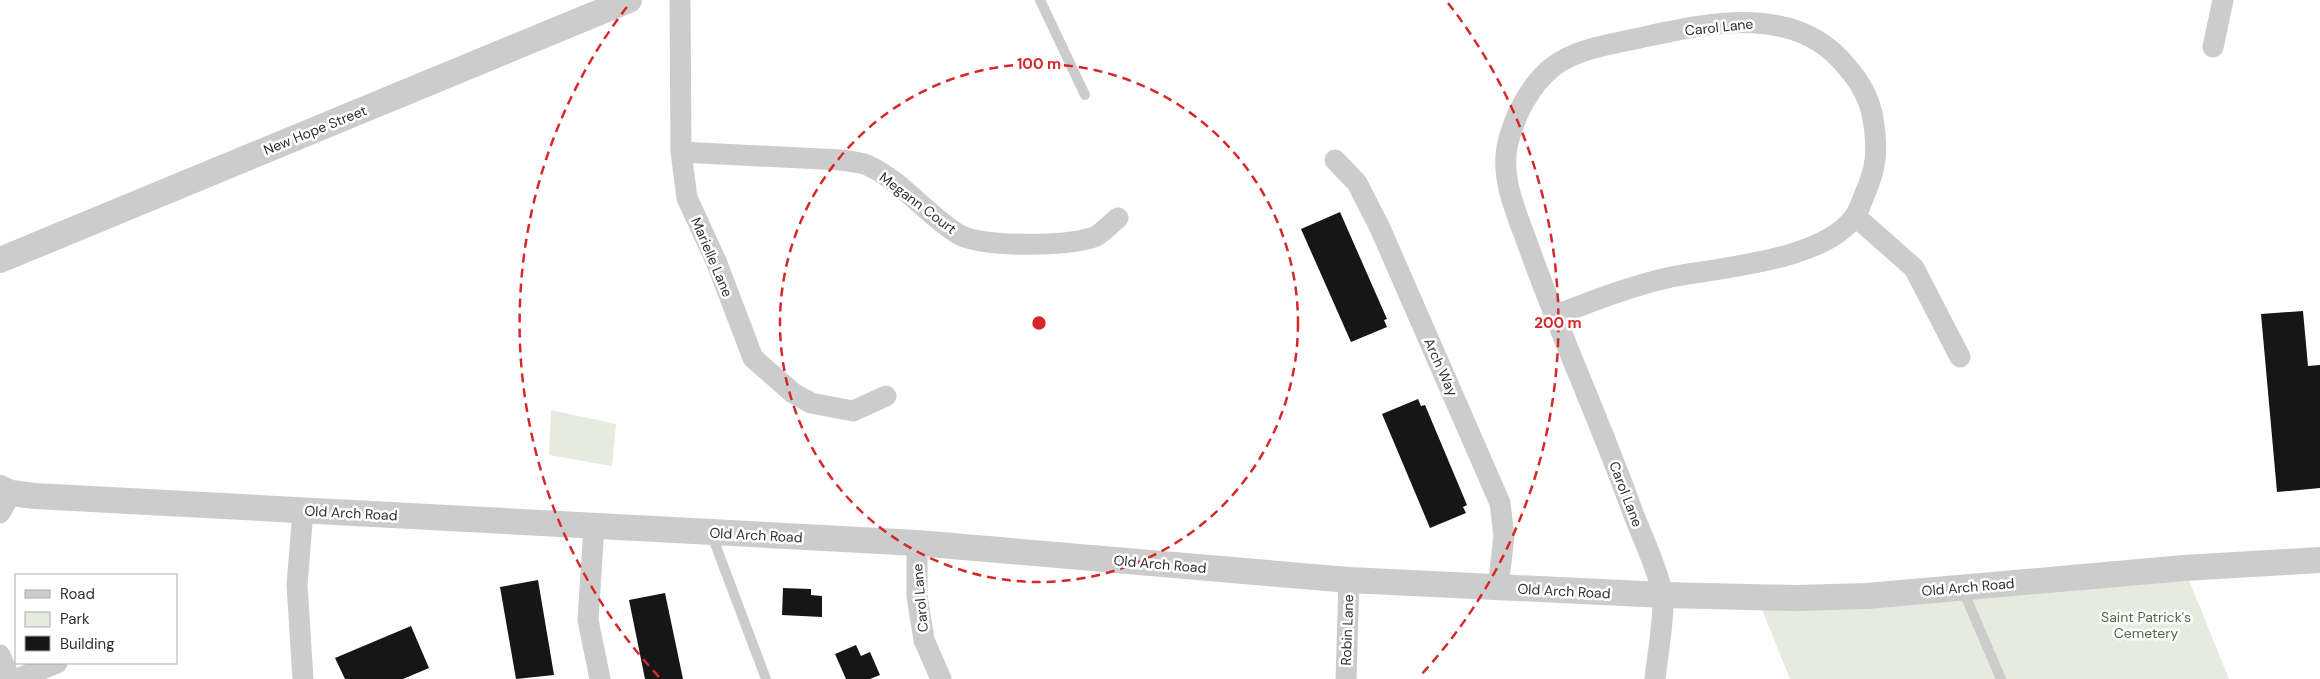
<svg xmlns="http://www.w3.org/2000/svg" width="2320" height="679" font-family="'DM Sans',sans-serif">
	<style>
		.green { fill: #e5ebde }
		.building { fill: #161616 }
		.lines { fill: none; stroke-linecap: round; stroke-linejoin: round }
		.service { stroke: #ccc; stroke-width: 10 }
		.minor { stroke: #ccc; stroke-width: 21 }
		.tertiary { stroke: #ccc; stroke-width: 26 }
		.ring { fill: none; stroke: #d62828; stroke-width: 2.5; stroke-dasharray: 9 6 }
		.labels { text-anchor: middle; stroke-width: 5; stroke-linejoin: round; paint-order: stroke }
		.street-label { font-size: 14px; fill: #2f2f2f; stroke: #fff }
		.park-label { font-size: 14px; fill: #52683f; stroke: #fff }
		.centre { fill: #d62828; stroke: #fff; stroke-width: 2.5 }
		.ring-label { font-size: 15px; text-anchor: middle; font-weight: bold; fill: #d62828; stroke: #fff; stroke-width: 5; stroke-linejoin: round; paint-order: stroke }
	</style>
	<rect width="100%" height="100%" fill="#fff"/>
	<g class="green">
		<path d="M 551,410 L 616,424 L 612,466 L 549,455 Z"/>
		<path d="M 2184,568 L 2229,679 L 1790,679 L 1757,597 Z"/>
	</g>
	<g class="building">
		<path d="M 1340,212 L 1387,319 L 1384,320 L 1387,327 L 1351,342 L 1301,229 Z"/>
		<path d="M 2303,311 L 2308,366 L 2320,365 L 2320,488 L 2277,492 L 2261,314 Z"/>
		<path d="M 1418,399 L 1421,406 L 1425,405 L 1467,505 L 1463,507 L 1466,513 L 1430,528 L 1382,414 Z"/>
		<path d="M 538,580 L 554,675 L 516,679 L 500,587 Z"/>
		<path d="M 783,588 L 811,589 L 811,595 L 822,596 L 822,617 L 782,615 Z"/>
		<path d="M 665,593 L 683,679 L 645,679 L 629,600 Z"/>
		<path d="M 411,626 L 429,668 L 403,679 L 345,679 L 335,658 Z"/>
		<path d="M 856,645 L 861,656 L 870,652 L 880,675 L 870,679 L 846,679 L 835,654 Z"/>
	</g>
	<g class="lines">
		<g class="service">
			<path d="M 1040,0 L 1085,95"/>
			<path d="M 711,533 L 766,679"/>
			<path d="M 1962,588 L 2001,679"/>
		</g>
		<g class="minor">
			<path d="M 680,0 L 681,152 L 687,198 L 716,261 L 753,358 L 793,393 L 811,403 L 853,411 L 886,396"/>
			<path d="M 2213,47 L 2223,0"/>
			<path d="M 681,152 L 841,160 C 849,161 859,162 867,165 C 902,181 926,214 958,234 C 982,248 1064,246 1091,238 C 1100,236 1110,224 1118,218"/>
			<path d="M 1335,160 L 1357,183 L 1380,228 L 1500,503 L 1504,536 L 1498,588"/>
			<path d="M 1855,216 L 1914,268 L 1960,357"/>
			<path d="M 1554,316 C 1592,301 1631,286 1671,277 C 1721,267 1824,261 1855,216 C 1859,210 1861,203 1864,196 C 1877,167 1878,150 1873,119 C 1870,99 1860,82 1847,67 C 1797,4 1712,22 1644,37 C 1614,44 1578,48 1554,66 C 1530,84 1513,118 1507,147 C 1501,181 1517,214 1528,245 C 1560,335 1600,421 1632,510 C 1642,537 1656,564 1662,592 C 1666,608 1657,659 1655,679"/>
			<path d="M 0,513 L 11,493"/>
			<path d="M 594,526 L 588,620 L 600,679"/>
			<path d="M 917,543 L 917,596 L 924,640 L 941,679"/>
			<path d="M 0,655 L 10,679"/>
			<path d="M 17,679 L 57,663"/>
			<path d="M 303,679 L 297,585 L 303,511"/>
			<path d="M 1346,679 L 1349,580"/>
		</g>
		<g class="tertiary">
			<path d="M 0,260 L 629,0"/>
			<path d="M 0,488 L 11,493 L 35,496 L 917,543 L 1349,580 L 1664,595 L 1796,598 L 1867,596 L 2184,568 L 2320,560"/>
		</g>
	</g>
	<g class="ring">
		<circle cx="1039" cy="323" r="259"/>
		<path d="M659 677A519 519 0 0 1 630 3M1448 3A519 519 0 0 1 1419 677"/>
	</g>
	<g class="labels">
		<g class="street-label">
			<text transform="translate(1719 27) rotate(-6)" y="5">Carol Lane</text>
			<text transform="translate(315 130) rotate(-22)" y="5">New Hope Street</text>
			<text transform="translate(918 203) rotate(37)" y="5">Megann Court</text>
			<text transform="translate(712 257) rotate(67)" y="5">Marielle Lane</text>
			<text transform="translate(1441 367) rotate(66)" y="5">Arch Way</text>
			<text transform="translate(1626 494) rotate(69)" y="5">Carol Lane</text>
			<text transform="translate(351 513) rotate(3)" y="5">Old Arch Road</text>
			<text transform="translate(756 535) rotate(3)" y="5">Old Arch Road</text>
			<text transform="translate(1160 564) rotate(5)" y="5">Old Arch Road</text>
			<text transform="translate(1968 587) rotate(-5)" y="5">Old Arch Road</text>
			<text transform="translate(1564 591) rotate(3)" y="5">Old Arch Road</text>
			<text transform="translate(920 598) rotate(-95)" y="5">Carol Lane</text>
			<text transform="translate(1347 630) rotate(-88)" y="5">Robin Lane</text>
		</g>
		<g class="park-label">
			<text x="2146" y="622">Saint Patrick's<tspan x="2146" dy="16">Cemetery</tspan></text>
		</g>
	</g>
	<circle cx="1039" cy="323" r="8" class="centre"/>
	<g class="ring-label">
		<text x="1039" y="69">100 m</text>
		<text x="1558" y="328">200 m</text>
	</g>
	<rect x="15" y="574" width="162" height="90" fill="#ffffff" stroke="#acacac"/>
	<rect x="25" y="590" width="25" height="8" fill="#cccccc" stroke="#acacac"/>
	<text x="60" y="599" font-size="15" fill="#2f2f2f">Road</text>
	<rect x="25" y="612" width="25" height="15" fill="#e5ebde" stroke="#acacac"/>
	<text x="60" y="624" font-size="15" fill="#2f2f2f">Park</text>
	<rect x="25" y="636" width="25" height="15" fill="#161616" stroke="#acacac"/>
	<text x="60" y="649" font-size="15" fill="#2f2f2f">Building</text>
</svg>
